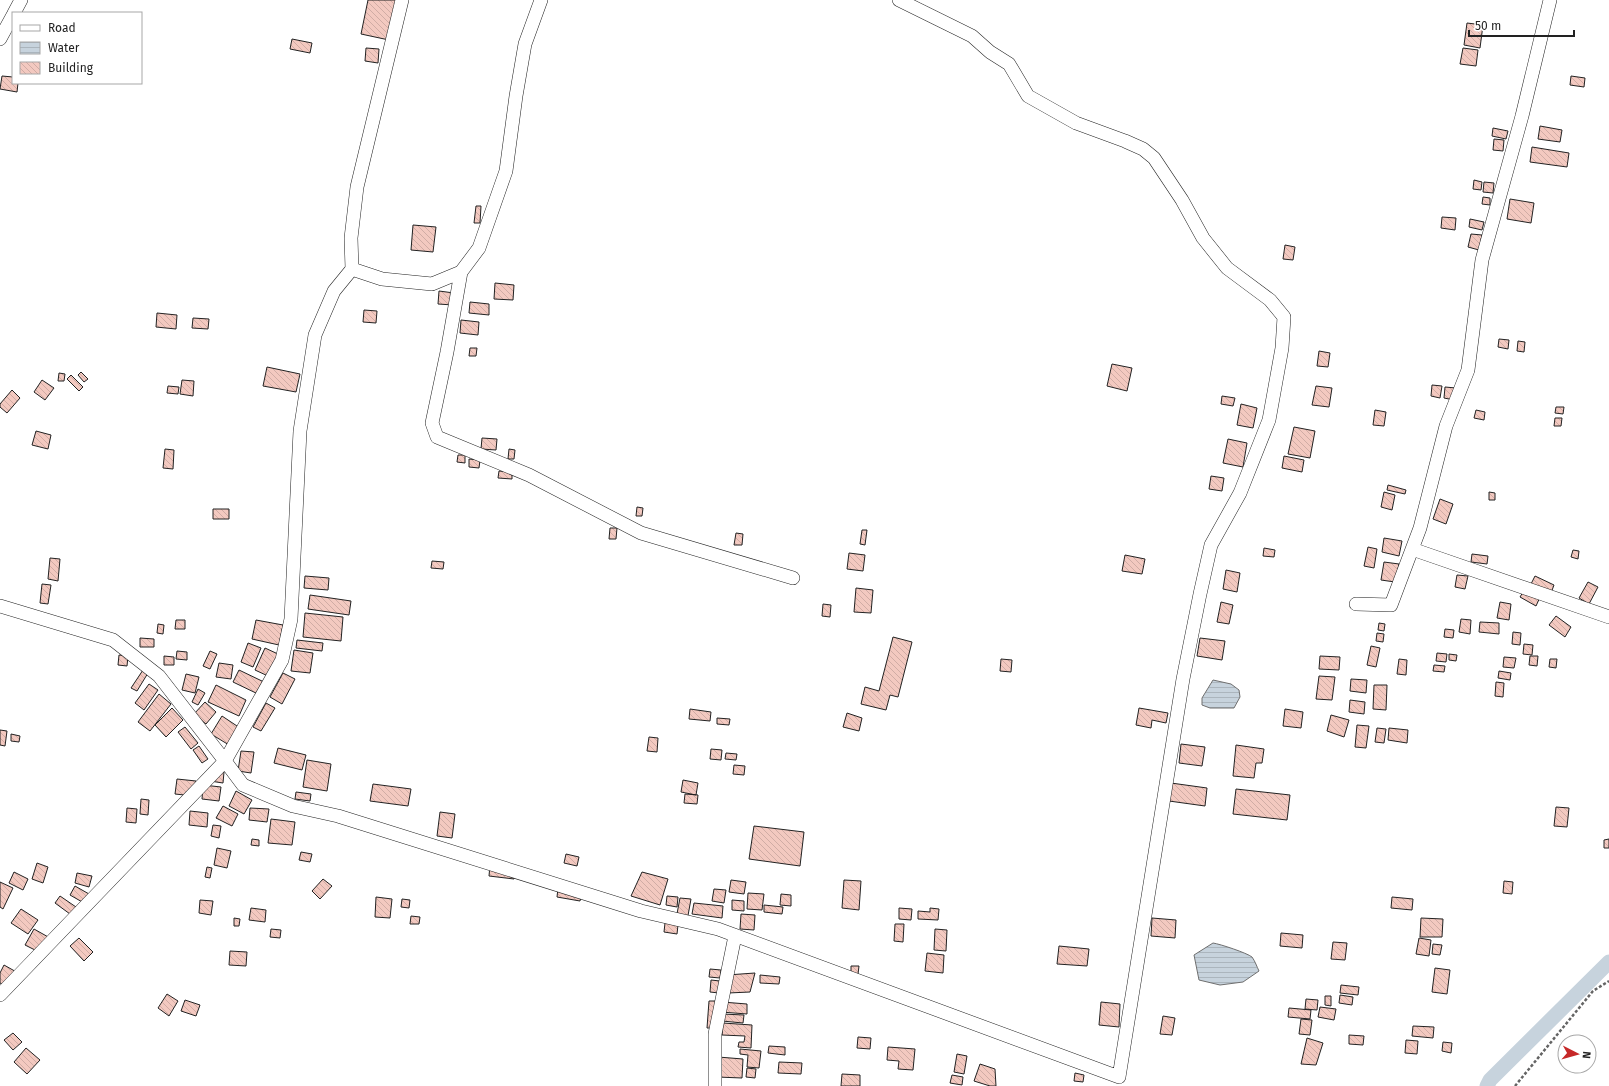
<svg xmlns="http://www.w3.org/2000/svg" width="1609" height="1086" font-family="'Fira Sans',sans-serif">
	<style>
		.water { fill: url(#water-rules); stroke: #6f6f6f }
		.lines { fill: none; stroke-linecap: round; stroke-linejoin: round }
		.canal { stroke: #c7d3dd; stroke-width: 15 }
		.building { fill: url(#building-back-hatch); stroke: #222 }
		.minor-casing { stroke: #222; stroke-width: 14 }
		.path { stroke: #646464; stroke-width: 2.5; stroke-dasharray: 3 2; stroke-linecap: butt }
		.minor { stroke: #fff; stroke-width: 13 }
	</style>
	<defs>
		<pattern id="water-rules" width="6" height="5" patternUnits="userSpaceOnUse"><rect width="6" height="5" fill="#c7d3dd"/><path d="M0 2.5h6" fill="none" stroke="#abb5bd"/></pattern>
		<pattern id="building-back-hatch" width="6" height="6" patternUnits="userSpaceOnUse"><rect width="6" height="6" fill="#f3c9c0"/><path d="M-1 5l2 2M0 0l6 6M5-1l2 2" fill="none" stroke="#d0aca5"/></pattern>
	</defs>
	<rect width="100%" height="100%" fill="#fff"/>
	<path class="water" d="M1213,680l18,4 8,6 1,7 -6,11h-24l-8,-3v-7z
		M1213,943c7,1 34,10 39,14 3,4 5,10 7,14l-16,11 -23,3 -21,-5 -5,-25z"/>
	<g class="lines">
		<path class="canal" d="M1487,1086l3,-6 119,-118"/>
	</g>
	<path class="building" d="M368,0h29l-8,40 -28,-6z
		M1467,23l16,2 -3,23 -16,-3z
		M292,39l20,4 -2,10 -20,-4z
		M366,48l13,1 -1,14 -13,-2z
		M1463,48l15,2 -2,16 -16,-2z
		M2,76l11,1v6h5l-1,9 -17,-3z
		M1571,76l14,2 -1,9 -14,-2z
		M1540,126l22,4 -2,12 -22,-3z
		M1493,128l15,3 -2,8 -14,-3z
		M1494,139l10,1 -1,11 -10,-1z
		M1532,147l37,6 -2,14 -37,-5z
		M1474,180l8,2 -1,8 -8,-1z
		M1484,182l10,1 -1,10 -10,-1z
		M1483,197l7,1v7l-8,-1z
		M1510,199l24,4 -3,20 -24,-4z
		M476,206h5l-1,17h-6z
		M1442,217l14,1 -1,12 -14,-2z
		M1470,219l14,3 -2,8 -13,-3z
		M413,225l23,2 -3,25 -22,-2z
		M1471,234l11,1 -3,15 -11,-3z
		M1285,245l10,2 -2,13 -10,-1z
		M495,283l19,2 -1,15 -19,-1z
		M439,291l15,2 -1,12 -15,-1z
		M470,302l19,2v11l-20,-2z
		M364,310l13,1 -1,12 -13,-1z
		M157,313l20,2 -1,14 -20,-2z
		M193,318l16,1 -1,10 -16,-1z
		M461,320l18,2 -1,13 -18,-2z
		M1499,339l10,1 -1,9 -10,-2z
		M1518,341l7,1 -1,10 -7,-1z
		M470,348h7l-1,8h-7z
		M1319,351l11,2 -2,14 -11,-1z
		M1112,364l20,4 -5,23 -20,-5z
		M267,367l33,7 -4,18 -33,-6z
		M81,372l7,7 -4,3 -6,-7z
		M59,373l6,1 -1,7h-6z
		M71,375l12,12 -4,4 -12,-12z
		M42,380l12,8 -9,12 -11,-8z
		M182,380l12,1 -1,15 -13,-2z
		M1432,385l10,1 -2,12 -9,-2z
		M168,386l11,1 -1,7 -11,-1z
		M1316,386l16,2 -3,19 -17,-2z
		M1445,387l11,1 -2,12 -10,-2z
		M12,390l8,8 -13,15 -7,-6v-3z
		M1222,396l13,2 -2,8 -12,-2z
		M1241,404l16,4 -4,20 -16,-3z
		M1556,407h8l-1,7 -8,-1z
		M1375,410l11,2 -2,14 -11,-1z
		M1476,410l9,2 -1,8 -10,-2z
		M1555,418h7l-1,8h-7z
		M1294,427l21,4 -5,27 -22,-4z
		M36,431l15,4 -3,14 -16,-4z
		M482,438l15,1 -1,11 -15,-1z
		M1228,439l19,4 -4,24 -20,-4z
		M165,449l9,1 -1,19 -10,-1z
		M509,449l6,1 -1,9h-6z
		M458,455h7v8l-8,-1z
		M1284,456l20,4 -2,12 -20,-4z
		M469,459l11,1 -1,8 -10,-1z
		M499,471l13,1v7l-14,-1z
		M1211,476l13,2 -2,13 -13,-2z
		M1388,485l18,5 -1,4 -18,-4z
		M1384,492l11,3 -3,15 -11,-3z
		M1489,492l6,1v7h-6z
		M1440,499l13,5 -7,20 -13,-5z
		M637,507l6,1 -1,8h-6z
		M213,509h16v10h-16z
		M610,528h7l-1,11h-7z
		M862,530h5l-2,15 -5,-1z
		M736,533l7,1 -1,11h-8z
		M1384,538l18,3 -3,15 -17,-4z
		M1368,547l9,2 -3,19 -10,-2z
		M1264,548l11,2 -1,7 -11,-1z
		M1573,550l6,1 -1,8 -7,-2z
		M849,553l16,2 -2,16 -16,-2z
		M1472,554l16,2 -1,8 -16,-2z
		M1125,555l20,4 -3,15 -20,-3z
		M50,558l10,1 -2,22 -10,-2z
		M432,561l12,1 -1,7 -12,-1z
		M1384,562l15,2 -4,18 -14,-2z
		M1226,570l14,3 -3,19 -14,-3z
		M1457,575l11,1 -3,13 -10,-2z
		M305,576l24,2 -1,12 -24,-2z
		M1535,576l19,9 -3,8 -20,-9z
		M1588,582l10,5 -9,17 -10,-6z
		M42,584l9,1 -3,19 -8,-1z
		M1526,587l15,8 -5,11 -16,-9z
		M856,588l17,2 -2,23 -17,-1z
		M310,595l41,6 -2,14 -41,-6z
		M1221,602l12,3 -4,19 -12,-2z
		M1500,602l11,2 -2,16 -12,-2z
		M823,604l8,1 -1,12 -8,-1z
		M305,613l38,4 -2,24 -38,-4z
		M1556,616l15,11 -6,10 -16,-12z
		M1461,619l10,1 -1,14 -11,-2z
		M176,620h9v9h-10z
		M256,620l27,5 -4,20 -27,-6z
		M1480,622l19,1v11l-20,-2z
		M1379,623l6,1 -1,7 -6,-1z
		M158,624l6,1 -1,9 -6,-1z
		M1445,629l9,1 -1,8 -9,-1z
		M1513,632l8,1 -1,12 -8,-1z
		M1377,633l7,1 -1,8 -7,-1z
		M893,637l19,5 -14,55 -8,-2 -4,15 -25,-6 4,-17 14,4z
		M140,638l14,1v8h-14z
		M1200,638l25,3 -3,19 -25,-4z
		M297,640l26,3 -1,8 -26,-3z
		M248,643l13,5 -8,19 -12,-5z
		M1524,644l9,1 -1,10 -9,-1z
		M1371,646l9,2 -4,19 -9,-2z
		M265,648l13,6 -10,22 -13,-6z
		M294,650l19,3 -3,20 -19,-2z
		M177,651l10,1v8l-11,-1z
		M210,651l7,3 -7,15 -7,-3z
		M1437,653l10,1 -1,8 -10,-1z
		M1449,654l8,1 -1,6 -7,-1z
		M119,655l9,1 -1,10 -9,-1z
		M164,656l10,1v8h-10z
		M1320,656l20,1 -1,13 -20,-1z
		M1530,656h8l-1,10 -8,-1z
		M1504,657l12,1 -2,10 -11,-1z
		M1001,659l11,1 -1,12 -11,-1z
		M1399,659l8,1 -1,15 -9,-1z
		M1550,659h7l-1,9 -7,-1z
		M219,663l14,2 -2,14 -15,-2z
		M1434,665l11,1 -1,6 -11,-1z
		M143,670l5,3 -11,18 -6,-3z
		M239,670l25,12 -6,12 -25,-12z
		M1499,671l12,2 -1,7 -12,-2z
		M283,673l12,6 -13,25 -12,-7z
		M186,674l13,3 -4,16 -13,-3z
		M1319,676l16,1 -3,23 -16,-1z
		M1351,679l16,1 -1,13 -16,-2z
		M1496,682l8,1 -1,14 -8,-1z
		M149,684l9,6 -14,20 -9,-7z
		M216,685l30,15 -7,16 -31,-14z
		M1374,685h13l-1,25 -13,-1z
		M198,689l7,4 -7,12 -6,-3z
		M159,694l12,10 -21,27 -12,-9z
		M1350,700l15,2 -1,12 -15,-2z
		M205,702l11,10 -10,12 -12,-10z
		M266,703l9,5 -14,23 -8,-4z
		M172,708l11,12 -17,17 -11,-12z
		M1139,708l29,5 -2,10 -14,-3 -1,8 -15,-3z
		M690,709l21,3 -1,9 -21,-2z
		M1285,709l18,3 -2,16 -18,-2z
		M847,713l15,5 -3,13 -16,-4z
		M1331,715l18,5 -5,17 -17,-6z
		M222,716l18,12 -11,17 -18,-11z
		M717,718l13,1 -1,6 -12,-1z
		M1357,725l12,1 -3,22 -11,-1z
		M185,727l13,16 -7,6 -13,-17z
		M1377,728l9,1 -2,14 -9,-1z
		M1389,728l19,2 -1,13 -19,-3z
		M0,730l7,1 -2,15 -5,-1z
		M11,734l9,2 -1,6 -8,-1z
		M649,737l9,1 -1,14 -10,-1z
		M1181,744l24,3 -3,19 -23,-3z
		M1236,745l28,4 -2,14h-6l-2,15 -21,-2z
		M199,746l9,13 -6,4 -9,-13z
		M278,748l28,7 -4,15 -28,-7z
		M711,749l11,1 -1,10 -11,-1z
		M241,751l13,1 -3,21 -13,-2z
		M726,753l11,1 -1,6 -11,-1z
		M307,760l24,4 -4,27 -24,-4z
		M734,765l11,1 -1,9 -11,-1z
		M211,770l13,2 -1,11 -13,-2z
		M177,779l19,2 -2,15 -19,-2z
		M683,780l15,3 -2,12 -15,-3z
		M1171,783l36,5 -2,18 -36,-5z
		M373,784l38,5 -3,17 -38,-5z
		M203,785l18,2 -2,14 -17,-2z
		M1236,789l54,6 -3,25 -54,-6z
		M236,791l16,9 -8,14 -15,-8z
		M296,792l15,2 -1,7 -15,-2z
		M685,794l13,1 -1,9 -13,-1z
		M141,799l8,1 -1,15 -8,-1z
		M223,806l15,8 -6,12 -16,-8z
		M1556,807l13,1 -2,19 -13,-1z
		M127,808l10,1 -1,14 -10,-1z
		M250,808l19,1 -2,13 -18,-2z
		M190,811l18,2 -1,14 -18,-2z
		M440,812l15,2 -3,24 -15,-2z
		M271,819l24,3 -3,23 -24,-2z
		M213,825l8,1 -2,12 -8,-2z
		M754,826l50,6 -4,34 -51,-7z
		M252,839l7,1v6l-8,-1z
		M1609,839v9h-5v-8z
		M217,848l14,3 -4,17 -13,-3z
		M301,852l11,2 -2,8 -11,-2z
		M566,854l13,3 -2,9 -13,-3z
		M37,863l11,4 -5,16 -11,-4z
		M490,865l25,3 -1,11 -25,-3z
		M207,867l5,1 -2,10 -5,-1z
		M14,872l14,7 -5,11 -14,-7z
		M642,872l26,7 -8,26 -29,-9z
		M77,873l15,3 -3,11 -14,-4z
		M323,879l9,7 -12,13 -8,-8z
		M731,880l15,2 -2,12 -15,-2z
		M844,880l17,1 -2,29 -17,-2z
		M1504,881l9,1 -1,12 -9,-1z
		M0,882l13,6 -10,21 -3,-2z
		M75,886l14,8 -5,9 -14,-8z
		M558,888l24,4 -2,9 -23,-4z
		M714,889l12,1 -2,13 -12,-2z
		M748,893l16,1 -2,16 -15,-1z
		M781,894l10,1v11l-11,-1z
		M60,896l16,11 -6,7 -15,-11z
		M667,896l11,1 -1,10 -11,-2z
		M376,897l16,2 -2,19 -15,-1z
		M1392,897l21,2 -1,11 -21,-2z
		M680,898l11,1 -4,22 -11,-2z
		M402,899l8,1 -1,8 -8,-1z
		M200,900l13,1 -2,14 -12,-2z
		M732,900l12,1v10l-12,-1z
		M694,903l29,3 -1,12 -30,-4z
		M764,905l19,2 -1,7 -18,-2z
		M251,908l15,2 -1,12 -16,-2z
		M899,908l13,1 -1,11 -12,-1z
		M930,908l9,1 -1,11 -20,-1v-8l12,1z
		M21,909l17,11 -10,14 -17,-11z
		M741,914l14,1 -1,15 -14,-1z
		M411,916l9,1 -1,7h-9z
		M234,918l6,1 -1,7h-5z
		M1152,918l24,2 -1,18 -24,-2z
		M1421,918l22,1 -1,18h-22z
		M665,923l13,2 -1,9 -13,-2z
		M895,924h9l-1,18 -9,-1z
		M34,929l16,9 -9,15 -16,-8z
		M271,929l10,1 -1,8 -10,-1z
		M935,929l12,1 -1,21 -12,-1z
		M1281,933l22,2 -1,13 -22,-2z
		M79,938l14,14 -9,9 -14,-15z
		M1419,938l12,2 -2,16 -13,-2z
		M1333,942l14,1 -2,17 -14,-1z
		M1433,944l9,1 -2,10 -8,-1z
		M1059,946l30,3 -2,17 -30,-2z
		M230,951l17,1 -1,14 -17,-1z
		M927,953l17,2 -1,18 -18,-2z
		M4,965l16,9 -9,15 -11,-6v-10z
		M851,966h8l-1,8 -7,-1z
		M1435,968l15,2 -3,24 -15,-2z
		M710,969l11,1 -1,8 -11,-1z
		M755,973l-5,19 -22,1 -1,-18z
		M760,975l20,2 -1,7 -19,-1z
		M711,980l9,1 -1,12 -9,-1z
		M1341,985l18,2 -1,8 -18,-2z
		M167,994l11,7 -9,15 -11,-8z
		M1340,995l13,2 -1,8 -13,-2z
		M1325,996h6v10l-6,-1z
		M1306,999l12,1 -1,10 -12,-1z
		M185,1000l15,5 -4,11 -15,-5z
		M709,1001h11l-2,27h-11z
		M722,1002l25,2v10l-26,-2z
		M1101,1002l19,2 -1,23 -20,-2z
		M1320,1007l16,2 -2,11 -16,-3z
		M1289,1008l22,2 -1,9 -22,-2z
		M722,1014l22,1 -1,8 -21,-2z
		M1163,1016l12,2 -3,17 -12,-1z
		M1301,1019l11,1 -2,15 -11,-1z
		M723,1023l29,2 -1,23 -13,-1 1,-5h5l1,-6 -23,-1z
		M1413,1026l21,1 -1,11 -21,-2z
		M13,1033l9,9 -9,8 -9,-10z
		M1349,1035l15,1 -1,9 -14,-1z
		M858,1037l13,1 -1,11 -13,-1z
		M1307,1038l16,5 -7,22 -15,-1z
		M1406,1040l12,1 -1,13 -12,-1z
		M1443,1042l9,1 -1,10 -9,-2z
		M769,1046l16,1v8l-17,-2z
		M888,1047l27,2 -2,21 -15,-1 1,-8 -12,-1z
		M26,1048l14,12 -13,14 -13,-12z
		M740,1049l21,2 -2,17 -12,-1 1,-12 -8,-1z
		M957,1054l10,2 -3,18 -10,-2z
		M718,1057l25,2 -1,19 -25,-1z
		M779,1062l23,1 -1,11 -23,-1z
		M980,1064l15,5 1,17h-6l-16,-5z
		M747,1068l9,1 -1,9 -9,-1z
		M1075,1073l9,2 -1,7 -9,-1z
		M842,1074l18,1v11h-19z
		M952,1075l11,2 -1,8 -12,-2z"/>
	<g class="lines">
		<defs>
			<path id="minor" d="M402,0l-45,187 -6,51 1,31 30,10 50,5 29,-12 18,-24 27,-77 10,-75 9,-52 16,-44
				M14,13l7,-13
				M0,39l13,-24
				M352,269l-18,22 -19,44 -15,96 -9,188 -9,41 -57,101 18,24 50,21 45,10 303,95 77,18 401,148 64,-398 17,-85 11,-49 29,-52 29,-73 13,-72 2,-31 -14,-17 -43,-32 -24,-30 -21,-38 -28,-42 -11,-9 -18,-8 -49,-18 -48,-27 -19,-32 -19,-12 -18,-16 -73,-36
				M461,272l-14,80 -15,71 5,14 92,38 112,58 152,45
				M1412,549l197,68
				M1356,604l35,1 29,-77 26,-102 22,-56 14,-110 40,-144 28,-116
				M0,606l113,34 46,36 66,85 -225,234
				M715,1086v-52l20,-98"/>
		</defs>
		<use href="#minor" class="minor-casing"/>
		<path class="path" d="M1515,1086l78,-95 16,-10"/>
		<use href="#minor" class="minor"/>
	</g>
	<rect x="12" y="12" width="130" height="72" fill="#ffffff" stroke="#a7a7a7"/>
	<rect x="20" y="25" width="20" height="6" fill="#ffffff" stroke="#a7a7a7"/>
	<text x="48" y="32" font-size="12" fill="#222222">Road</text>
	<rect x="20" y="42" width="20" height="12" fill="url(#water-rules)" stroke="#a7a7a7"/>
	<text x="48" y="52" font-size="12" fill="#222222">Water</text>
	<rect x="20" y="62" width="20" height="12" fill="url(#building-back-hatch)" stroke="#a7a7a7"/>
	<text x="48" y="72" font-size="12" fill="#222222">Building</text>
	<g transform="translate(1577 1054) rotate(96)"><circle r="19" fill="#ffffff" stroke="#a7a7a7"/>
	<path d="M0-3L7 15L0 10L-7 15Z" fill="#c62828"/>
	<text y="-6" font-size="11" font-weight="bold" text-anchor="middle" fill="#222222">N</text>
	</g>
	<path d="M1469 30v6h105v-6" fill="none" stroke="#222222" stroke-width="2"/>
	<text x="1475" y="30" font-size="12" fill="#222222" stroke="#ffffff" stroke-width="3" paint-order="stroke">50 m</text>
</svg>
